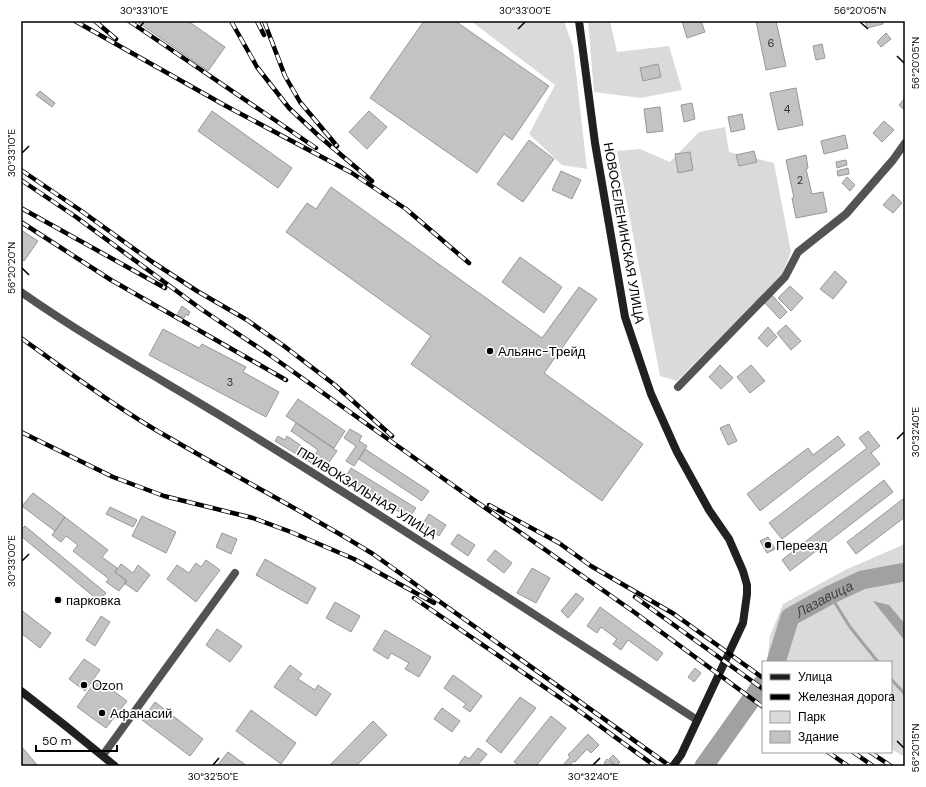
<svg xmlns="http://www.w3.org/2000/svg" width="926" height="787" font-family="'DM Sans',sans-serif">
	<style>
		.green { fill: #dadada }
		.water { fill: #a1a1a1 }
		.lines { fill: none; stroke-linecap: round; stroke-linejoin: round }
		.stream { stroke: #a1a1a1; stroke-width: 3 }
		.river { stroke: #a1a1a1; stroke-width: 19 }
		.building { fill: #c3c3c3; stroke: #979797 }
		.minor { stroke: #535353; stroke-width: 8 }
		.secondary { stroke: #202020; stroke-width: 8 }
		.rail-casing { stroke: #000; stroke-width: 4.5 }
		.rail { stroke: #fff; stroke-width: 3; stroke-dasharray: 9; stroke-linecap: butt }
		.ticks { fill: none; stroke: #000; stroke-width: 1.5 }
		.poi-dot { fill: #000; stroke: #fff; stroke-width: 1.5 }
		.labels { text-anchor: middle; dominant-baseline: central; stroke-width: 3.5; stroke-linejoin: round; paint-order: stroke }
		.number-label { font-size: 11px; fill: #313131 }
		.street-label { font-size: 13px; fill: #000; stroke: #fff }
		.poi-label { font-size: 13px; fill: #000; stroke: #fff; text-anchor: start }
		.water-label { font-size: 14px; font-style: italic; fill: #424242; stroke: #fff }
		.neatline { fill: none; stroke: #000; stroke-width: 1.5 }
		.ticks-label { font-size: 10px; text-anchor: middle; fill: #000 }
	</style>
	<rect width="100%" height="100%" fill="#fff"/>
	<path class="green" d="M471,21h93l9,26 14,122 -25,-4 -33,-31 26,-49z
		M588,21h22l7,31 52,-6 13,44 -41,8 -47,-6z
		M725,127l4,25 45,11 17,89 -9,23 -105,106 -17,-5 -43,-225 23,-2 30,13 29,-30z
		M905,544v213l-14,-8v-87h-124l3,-26 13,-32 62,-34z"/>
	<path class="water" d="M873,601l16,4 16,19v17z"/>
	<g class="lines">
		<path class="stream" d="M830,595l20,32 28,35
			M891,679l14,15"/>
		<g class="river">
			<path id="s1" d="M776,662l14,-45 40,-22 32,-15 43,-8"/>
			<path d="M704,766l59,-83"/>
		</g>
	</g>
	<path class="building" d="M136,21h52l37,26 -17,24z
		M424,21h31l94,65 -37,54 -8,-6 -27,39 -107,-75z
		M682,21h19l4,11 -18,6z
		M756,21h20l10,45 -20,4z
		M865,21h17l1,3 -16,4z
		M886,33l5,6 -10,8 -4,-5z
		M822,44l3,14 -9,2 -3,-14z
		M658,64l3,13 -18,4 -3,-13z
		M796,88l7,37 -25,5 -8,-37z
		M40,91l15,12 -3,4 -16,-12z
		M905,98v13l-6,-6z
		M692,103l3,16 -11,3 -3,-17z
		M660,107l3,24 -16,2 -3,-24z
		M212,111l80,57 -14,20 -80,-57z
		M369,111l18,16 -20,22 -18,-17z
		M742,114l3,15 -14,3 -3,-15z
		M884,121l10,9 -12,12 -9,-9z
		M845,135l3,13 -24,6 -3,-13z
		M529,140l25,19 -31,43 -26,-18z
		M754,151l3,11 -18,4 -3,-11z
		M690,152l3,18 -15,3 -3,-19z
		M806,155l2,13 -2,1 6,25 11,-2 4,20 -31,6 -4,-20h2l-8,-38z
		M846,160l1,5 -10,3 -1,-6z
		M848,168l1,6 -11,2 -1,-5z
		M561,171l20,9 -9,19 -20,-9z
		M847,177l8,8 -5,6 -8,-8z
		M331,187l211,151 37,-51 18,12 -53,74 99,71 -41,57 -191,-137 20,-28 -145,-104 21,-29 9,6z
		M893,194l9,9 -9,10 -10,-8z
		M21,230l17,11 -14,20 -3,-2z
		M520,257l42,30 -18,26 -42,-31z
		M835,271l12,11 -14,17 -13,-10z
		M790,286l13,12 -12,13 -13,-13z
		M771,294l16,18 -7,7 -17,-18z
		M182,306l8,6 -2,4 -2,-2 -2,4 -7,-3z
		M786,325l15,16 -10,9 -14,-17z
		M768,327l9,10 -10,10 -9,-9z
		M163,329l36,19 3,-4 44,23 -3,5 36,20 -13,25 -117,-62z
		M720,365l13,13 -12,11 -12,-12z
		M751,365l14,16 -15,12 -13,-16z
		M298,399l47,32 -11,17 -48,-32z
		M296,423l41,28 -12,17 -10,-7 -2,3 -38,-23 3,-5 7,4 2,-4 28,19 3,-5 -27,-19z
		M729,424l8,17 -9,4 -8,-17z
		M350,429l12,7 -3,5 8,5 -13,20 -8,-5 10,-15 -12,-8z
		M868,431l12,15 -9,7 9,11 -98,75 -13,-16 98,-75 -8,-10z
		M838,436l7,9 -85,66 -13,-17 61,-46 5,7z
		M365,449l64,42 -7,10 -63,-42z
		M351,468l65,40 -7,10 -64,-40z
		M884,480l9,12 -103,79 -8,-11z
		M33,493l32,24 -10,14 -33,-25z
		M903,499l2,3v15l-49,37 -9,-12z
		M110,507l27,13 -4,7 -27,-13z
		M429,514l17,11 -7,11 -17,-11z
		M142,516l34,16 -10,21 -34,-17z
		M65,517l43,33 -6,7 15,11 -2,4 12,9 -8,10 -13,-9 3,-3 -36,-28 5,-6 -12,-9 -5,6 -9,-7z
		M25,526l81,67 -7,8 -78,-65v-6z
		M222,533l15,6 -6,15 -15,-7z
		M458,534l17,11 -7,11 -17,-12z
		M768,537l7,12 -8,4 -7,-12z
		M495,550l17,13 -8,10 -17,-13z
		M265,559l51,29 -9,16 -51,-29z
		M206,560l14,10 -24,32 -29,-23 10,-14 12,8 7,-10 5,4z
		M121,564l12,9 5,-8 12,10 -13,17 -13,-9 3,-2 -12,-9z
		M532,568l18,10 -14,25 -19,-10z
		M576,593l8,6 -16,19 -7,-7z
		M335,602l25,14 -9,16 -25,-14z
		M600,607l63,46 -6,8 -29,-21 -7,10 -8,-6 4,-5 -16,-12 -4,6 -10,-7z
		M21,610l30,23 -11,15 -19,-15z
		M101,616l9,6 -15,24 -9,-6z
		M217,629l25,17 -12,16 -24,-17z
		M385,630l46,27 -12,20 -14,-8 4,-6 -18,-10 -3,6 -15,-9z
		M84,659l16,11 -15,21 -16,-12z
		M290,665l12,9 -4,5 17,11 3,-5 13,9 -15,22 -42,-29z
		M695,668l6,5 -7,9 -6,-5z
		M453,675l29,21 -12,16 -7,-5 3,-3 -22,-16z
		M97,679l30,22 -21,27 -29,-21z
		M520,697l16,11 -35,45 -15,-12z
		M155,702l48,37 -13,17 -48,-36z
		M442,708l18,13 -8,11 -18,-13z
		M251,710l45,33 -15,21 -45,-33z
		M551,716l15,12 -30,38h-16l-6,-4z
		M373,721l14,14 -31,31h-27z
		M588,734l11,11 -8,8 -4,-4 -12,13 -1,-1 -5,5h-5l-1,-1 7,-8 -2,-2z
		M21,746l17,20h-17z
		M478,748l9,6 -10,12h-16l-2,-2 6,-8 4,3z
		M228,752l19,14h-30z
		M613,755l7,7 -4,4 -7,-7z
		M607,759l8,7h-8l-3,-3z"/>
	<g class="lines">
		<path class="minor" d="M21,292c77,54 160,98 239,148 147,91 292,186 437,280
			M678,387l107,-110 13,-25 48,-38 47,-54 12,-17
			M103,755l132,-182"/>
		<path class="secondary" d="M579,21l16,122 30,174 26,77 26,58 32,58 20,29 14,32 4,14v9l-4,29 -62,132 -8,11
			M21,691l46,36 48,39"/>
		<defs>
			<path id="rail" d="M75,21l151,85 126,67 54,36 63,54
				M95,21l21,18
				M129,21l187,127
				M231,21l26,46 32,41 31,29 52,44
				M257,21l7,14
				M264,21l21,55 15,26 37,44
				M21,170l59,40 71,51 46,30 50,29 37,26 51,39 57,51
				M21,180l55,37 125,92 73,49 170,121 190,133 129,95
				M21,208l144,80
				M21,222l90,58 175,100
				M21,338c50,36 100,73 154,103 65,38 133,73 198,113l297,212
				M21,432l92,45 51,19 89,22 38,14 63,27 80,44
				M489,505l70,38 32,23 83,48 89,64
				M635,597l128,92
				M414,598l161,110 80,58
				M828,752l20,14
				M853,752l20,14
				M870,752l21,14"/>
		</defs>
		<use href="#rail" class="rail-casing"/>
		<use href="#rail" class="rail"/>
	</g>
	<path class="ticks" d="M860,22l8,7M138,29l6,-7M518,29l7,-7M897,56l7,7M22,153l7,-7M22,268l7,7M897,439l7,-7M22,561l7,-7M897,741l7,7M213,765l6,-7M593,765l7,-7"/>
	<g class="poi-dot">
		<circle cx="490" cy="351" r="4"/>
		<circle cx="768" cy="545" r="4"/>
		<circle cx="58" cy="600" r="4"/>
		<circle cx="84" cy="685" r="4"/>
		<circle cx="102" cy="713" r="4"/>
	</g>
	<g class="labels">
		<g class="number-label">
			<text x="771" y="43">6</text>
			<text x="787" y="109">4</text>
			<text x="800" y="180">2</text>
			<text x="230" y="382">3</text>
		</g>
		<g class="street-label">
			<text transform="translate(624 233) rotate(80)">НОВОСЕЛЕНИНСКАЯ УЛИЦА</text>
			<text transform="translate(367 493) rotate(32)">ПРИВОКЗАЛЬНАЯ УЛИЦА</text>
		</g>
		<g class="poi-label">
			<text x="498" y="351">Альянс-Трейд</text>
			<text x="776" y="545">Переезд</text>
			<text x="66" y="600">парковка</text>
			<text x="92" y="685">Ozon</text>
			<text x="110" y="713">Афанасий</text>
		</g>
		<g class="water-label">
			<text stroke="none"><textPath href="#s1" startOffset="86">Лазавица</textPath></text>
		</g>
	</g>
	<rect width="926" height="787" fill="none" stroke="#ffffff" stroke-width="44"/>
	<rect x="762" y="661" width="130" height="92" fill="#ffffff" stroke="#999999"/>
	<rect x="770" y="674" width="20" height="6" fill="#202020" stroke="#999999"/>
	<text x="798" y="681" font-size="12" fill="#000000">Улица</text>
	<rect x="770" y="694" width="20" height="6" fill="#000000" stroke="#999999"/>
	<text x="798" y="701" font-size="12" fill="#000000">Железная дорога</text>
	<rect x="770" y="711" width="20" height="12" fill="#dadada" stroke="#999999"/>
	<text x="798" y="721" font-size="12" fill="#000000">Парк</text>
	<rect x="770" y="731" width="20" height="12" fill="#c3c3c3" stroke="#999999"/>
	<text x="798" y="741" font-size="12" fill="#000000">Здание</text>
	<path d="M36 745v6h81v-6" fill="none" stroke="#000000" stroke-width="2"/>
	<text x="42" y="745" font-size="12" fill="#000000" stroke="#ffffff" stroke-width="3" paint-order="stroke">50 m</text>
	<rect x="22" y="22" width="882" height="743" class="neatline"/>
	<g class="ticks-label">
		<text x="144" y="14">30°33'10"E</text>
		<text x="525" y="14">30°33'00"E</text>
		<text x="860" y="14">56°20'05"N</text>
		<text transform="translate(915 63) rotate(-90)" y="4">56°20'05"N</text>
		<text transform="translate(11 153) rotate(-90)" y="4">30°33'10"E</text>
		<text transform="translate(11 268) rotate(-90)" y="4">56°20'20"N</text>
		<text transform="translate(915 432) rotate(-90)" y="4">30°32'40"E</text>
		<text transform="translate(11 561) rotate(-90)" y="4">30°33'00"E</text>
		<text transform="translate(915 748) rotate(-90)" y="4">56°20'15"N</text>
		<text x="213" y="780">30°32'50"E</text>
		<text x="593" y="780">30°32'40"E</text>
	</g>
</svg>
